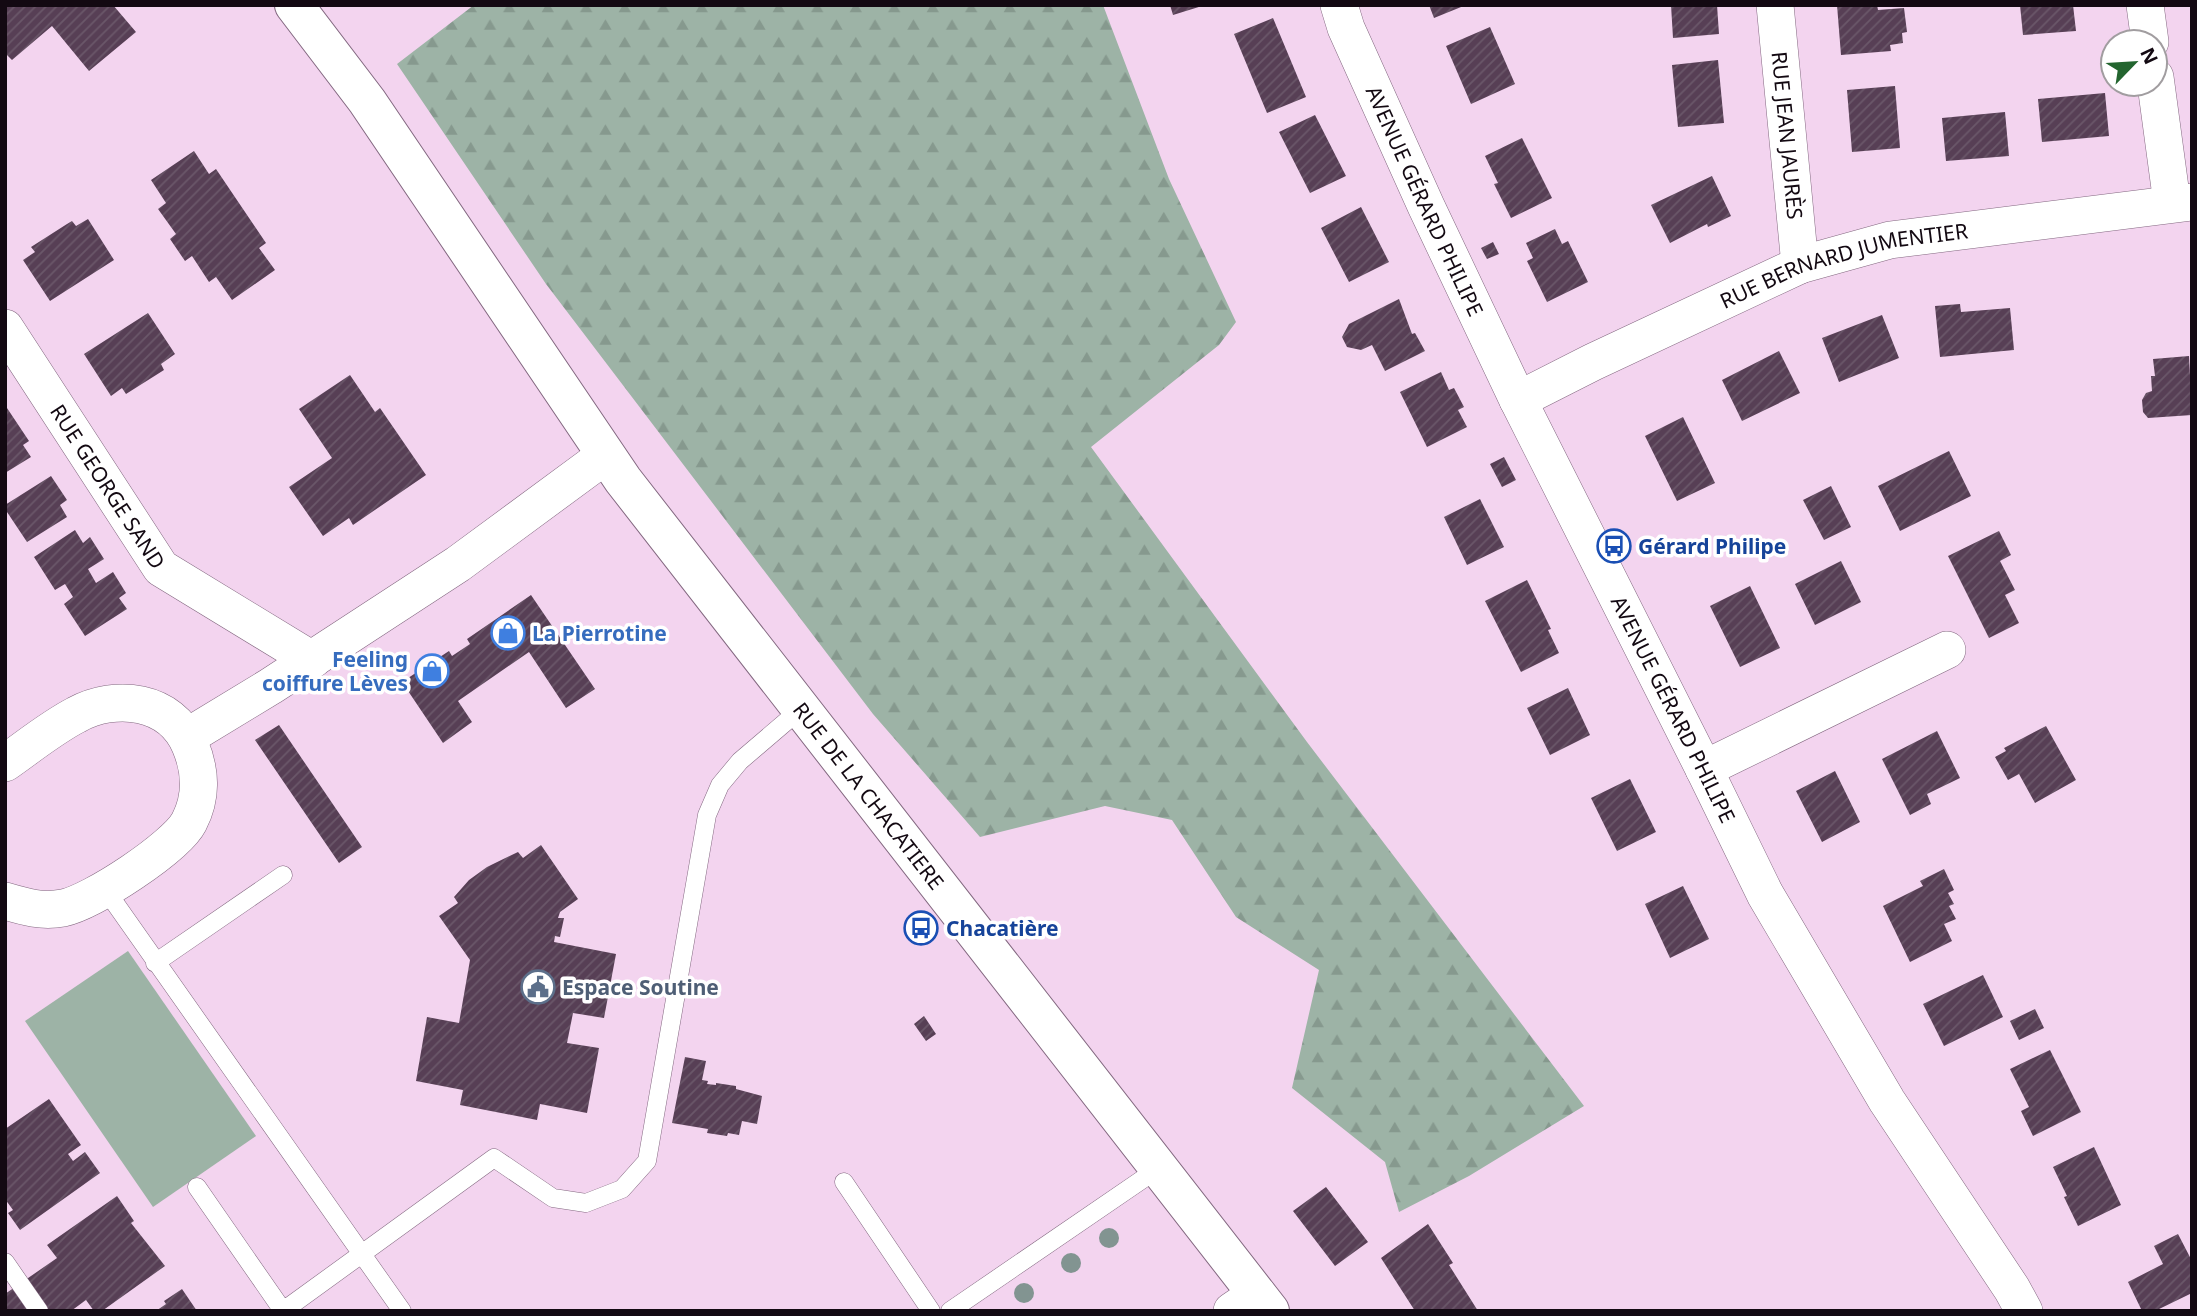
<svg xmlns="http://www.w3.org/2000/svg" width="2197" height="1316" font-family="'Noto Sans',sans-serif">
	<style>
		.forest { fill: url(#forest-firs) }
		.pitch { fill: #9db3a6 }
		.building { fill: url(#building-hatch) }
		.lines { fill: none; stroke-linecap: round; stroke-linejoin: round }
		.lane-casing { stroke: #836880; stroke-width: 19 }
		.street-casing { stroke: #836880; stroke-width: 38 }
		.secondary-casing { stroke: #836880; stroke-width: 40 }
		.lane { stroke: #fff; stroke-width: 18 }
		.street { stroke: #fff; stroke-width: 37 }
		.secondary { stroke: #fff; stroke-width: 38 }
		.tree { fill: #829491 }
		.labels { text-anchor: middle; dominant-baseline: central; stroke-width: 7; stroke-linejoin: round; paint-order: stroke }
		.street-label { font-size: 21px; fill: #130912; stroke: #fff }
		.transit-label { font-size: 21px; font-weight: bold; fill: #164399; stroke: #fff; text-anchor: start }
		.shop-label { font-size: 21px; font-weight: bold; fill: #366cbe; stroke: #fff; text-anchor: start }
		.service-label { font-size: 21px; font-weight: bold; fill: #4e5e75; stroke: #fff; text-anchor: start }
	</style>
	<defs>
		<pattern id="forest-firs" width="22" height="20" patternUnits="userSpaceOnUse" patternTransform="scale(1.75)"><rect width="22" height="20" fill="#9db3a6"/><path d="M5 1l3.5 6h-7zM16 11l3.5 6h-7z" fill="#86998e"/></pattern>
		<pattern id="building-hatch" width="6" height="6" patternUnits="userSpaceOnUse" patternTransform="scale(1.75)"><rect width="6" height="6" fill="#573f55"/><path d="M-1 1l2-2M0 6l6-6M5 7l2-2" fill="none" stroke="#6a5769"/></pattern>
	</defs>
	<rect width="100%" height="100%" fill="#f3d4ef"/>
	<path class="forest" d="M474,5h629l66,174 67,143 -17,23 -128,102 216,295 277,364 -115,70 -70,36 -14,-50 -93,-74 27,-118 -83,-53 -64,-97 -67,-14 -125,31 -107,-123 -327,-430 -149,-220z"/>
	<path class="pitch" d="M128,951l128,185 -103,71 -128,-186z"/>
	<path class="building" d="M5,5h108l23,27 -47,39 -37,-45 -40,34 -7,-7z
		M1170,5h32v1l-29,9z
		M1429,5h37l-32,13z
		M1671,5h46l2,29 -46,4z
		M1837,5h40l1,5 26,-2 3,24 -5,1 1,10 -13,2 1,6 -50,4z
		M2020,5h53l3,26 -53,4z
		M1273,18l33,79 -39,16 -33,-79z
		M1490,27l25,57 -44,20 -25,-58z
		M1718,60l6,63 -46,4 -6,-62z
		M1895,86l5,62 -48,4 -5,-62z
		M2105,93l4,43 -67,6 -4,-43z
		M2005,112l4,44 -63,5 -4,-43z
		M1315,115l31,61 -36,17 -31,-61z
		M1522,138l30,60 -41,20 -17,-34 4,-1 -13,-27z
		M194,151l15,23 7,-5 50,74 -7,5 16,22 -43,30 -16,-23 -7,5 -17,-26 -7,5 -15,-22 6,-5 -18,-25 8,-6 -15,-23z
		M1712,176l19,40 -23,11 -1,-3 -37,19 -19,-38z
		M1361,207l28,55 -40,20 -28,-54z
		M88,219l26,41 -64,41 -27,-41 12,-8 -4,-5 36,-23 5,-3 4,5z
		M1555,229l7,15 6,-3 20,41 -41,20 -20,-41 6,-3 -7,-15z
		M1493,242l6,12 -12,5 -6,-11z
		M1399,299l13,35 3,-1 10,18 -40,20 -13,-26 -11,5 -14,-3 -5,-10 7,-13z
		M1960,304l1,8 49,-4 4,42 -74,7 -5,-51z
		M148,313l27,41 -14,10 3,6 -38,24 -4,-6 -11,8 -27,-42z
		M1882,315l17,43 -60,24 -17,-44z
		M1779,351l21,42 -58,28 -20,-41z
		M2189,356l3,59 -44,3 -5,-6 -1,-12 4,-7 6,-2 -1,-15h4l-2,-17z
		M1441,372l8,18 5,-2 10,19 -6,3 9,17 -40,20 -27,-55z
		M350,375l25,37 5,-4 46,67 -73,50 -4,-7 -26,18 -34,-49 43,-29 -33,-49z
		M5,405l24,36 -6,4 8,12 -26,16z
		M1683,417l32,66 -38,18 -32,-65z
		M1949,451l22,45 -71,35 -22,-45z
		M1504,457l12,23 -14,7 -12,-23z
		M51,476l16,24 -7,5 7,12 -40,25 -22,-33v-4z
		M1831,486l20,41 -27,13 -21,-40z
		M1480,499l24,48 -37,18 -23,-48z
		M75,530l8,13 7,-6 14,22 -16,10 8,14 17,-11 13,21 -7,5 8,11 -42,27 -21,-32 9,-7 -8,-13 -10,6 -21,-33z
		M1999,531l12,24 -11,6 15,29 -10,5 14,28 -30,15 -41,-82z
		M1841,561l20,41 -46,23 -20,-41z
		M1527,580l24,49 -3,1 11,23 -38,19 -36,-71z
		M1750,586l30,62 -40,19 -30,-61z
		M531,595l64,94 -29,19 -37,-56 -71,49 14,21 -29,21 -41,-61 47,-31 3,5 18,-12 -3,-5z
		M1568,688l22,47 -40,20 -23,-47z
		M279,725l83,122 -23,16 -84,-123z
		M2046,726l30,54 -41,23 -16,-29 -11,6 -13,-23 11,-6 -2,-3z
		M1937,731l23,47 -33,16 4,10 -21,11 -28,-56z
		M1835,771l25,51 -38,20 -26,-51z
		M1630,779l26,53 -39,19 -26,-53z
		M541,845l37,54 -18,13 -2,6h6l-4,19 -5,-1 -1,6 62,12 -12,64 -31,-5 -6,30 32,5 -12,65 -47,-9 -3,16 -77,-15 3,-15 -47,-9 11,-64 32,6 11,-63 -31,-44 19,-13 -4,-6 15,-17 18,-13 31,-15 5,6z
		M1944,869l10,21 -6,3 6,11 -5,2 7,13 -12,5 8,17 -42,21 -27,-56 40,-20 -3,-5z
		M1683,886l26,53 -39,19 -25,-54z
		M1983,975l20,42 -59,29 -21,-42z
		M2035,1009l9,19 -25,12 -9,-19z
		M924,1016l12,18 -10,7 -12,-17z
		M2050,1050l31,62 -48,24 -12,-25 8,-4 -19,-38z
		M685,1057l21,4 -4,19 6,1 -1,3 9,1v-2l20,3v3l26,7 -5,28 -15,-3 -3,14 -11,-2 -1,3 -20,-3 1,-4 -36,-6z
		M49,1099l32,46 -13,9 5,7 12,-9 15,21 -80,57 -12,-17 5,-3 -8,-11v-70z
		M2094,1147l27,58 -43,21 -14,-29 3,-1 -14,-29z
		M1326,1187l42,55 -33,24 -42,-55z
		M117,1196l17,25 -3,2 34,43 -63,45h-8l-8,-11 -15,11h-66v-17l52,-36 -10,-13z
		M1428,1224l25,39 -4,2 29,46h-63l-34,-53z
		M2178,1234l14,27v32l-37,18h-13l-14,-29 35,-18 -9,-18z
		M182,1289l15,22h-41l10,-7 -2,-3z"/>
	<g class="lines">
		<defs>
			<path id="lane" d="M105,889l297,422
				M155,963l128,-88
				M844,1182l87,129
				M197,1187l86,124 211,-153 59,40 33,5 36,-14 25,-28 60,-346 13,-30 20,-24 62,-53
				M5,1262l34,49
				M950,1311l209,-143"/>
			<g id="street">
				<path id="s1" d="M1339,5l7,23 80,178 92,194 186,369 61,125 122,207 125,188 12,22"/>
				<path id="s2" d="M1775,5l25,260"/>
				<path d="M2145,5l5,37"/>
				<path d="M2155,77l17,126"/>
				<path id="s3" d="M5,328l156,240 151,92"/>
				<path id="s4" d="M1518,400l75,-38 207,-97 90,-25 302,-38"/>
				<path d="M187,737l84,-51 187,-122 148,-109"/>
				<path d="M5,763c23,-16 46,-35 71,-48 40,-22 95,-15 114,30 11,26 12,52 -1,77 -13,25 -98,81 -126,86 -21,4 -38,-1 -58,-7"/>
				<path d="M1704,769l243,-119"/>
				<path d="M1232,1311l25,-17"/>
			</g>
			<g id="secondary">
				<path id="s5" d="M294,5l73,96 256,379 647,831"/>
			</g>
		</defs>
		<use href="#lane" class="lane-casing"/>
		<use href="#street" class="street-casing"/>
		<use href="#secondary" class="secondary-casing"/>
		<use href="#lane" class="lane"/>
		<use href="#street" class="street"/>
		<use href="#secondary" class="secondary"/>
	</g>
	<g class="tree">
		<circle cx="1109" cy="1238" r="10"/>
		<circle cx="1071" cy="1263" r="10"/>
		<circle cx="1024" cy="1293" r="10"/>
	</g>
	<defs>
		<symbol id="bus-ring" viewBox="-11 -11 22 22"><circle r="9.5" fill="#fff" stroke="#1a4fb4" stroke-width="1.5"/><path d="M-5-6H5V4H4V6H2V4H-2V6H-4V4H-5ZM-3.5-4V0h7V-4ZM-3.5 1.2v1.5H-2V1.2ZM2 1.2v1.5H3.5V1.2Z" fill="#1a4fb4"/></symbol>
		<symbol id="shop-ring" viewBox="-11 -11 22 22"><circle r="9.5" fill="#fff" stroke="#3f7fe0" stroke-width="1.5"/><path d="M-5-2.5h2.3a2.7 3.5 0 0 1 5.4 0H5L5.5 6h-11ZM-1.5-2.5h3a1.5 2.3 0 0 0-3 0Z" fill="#3f7fe0"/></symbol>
		<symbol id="civic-ring" viewBox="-11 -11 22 22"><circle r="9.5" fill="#fff" stroke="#5c6f8a" stroke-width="1.5"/><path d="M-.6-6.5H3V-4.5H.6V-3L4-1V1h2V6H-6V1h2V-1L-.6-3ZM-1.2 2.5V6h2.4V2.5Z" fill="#5c6f8a"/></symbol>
	</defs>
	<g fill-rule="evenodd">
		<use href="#bus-ring" x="1595" y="527" width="38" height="38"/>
		<use href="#shop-ring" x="489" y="614" width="38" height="38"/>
		<use href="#shop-ring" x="413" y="652" width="38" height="38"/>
		<use href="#bus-ring" x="902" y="909" width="38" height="38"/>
		<use href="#civic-ring" x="519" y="968" width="38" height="38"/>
	</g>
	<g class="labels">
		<g class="street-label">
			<text stroke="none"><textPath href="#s2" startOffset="131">RUE JEAN JAURÈS</textPath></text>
			<text stroke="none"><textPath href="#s1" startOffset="214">AVENUE GÉRARD PHILIPE</textPath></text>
			<text stroke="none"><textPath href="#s4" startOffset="355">RUE BERNARD JUMENTIER</textPath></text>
			<text stroke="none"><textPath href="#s3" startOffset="189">RUE GEORGE SAND</textPath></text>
			<text stroke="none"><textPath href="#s1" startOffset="780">AVENUE GÉRARD PHILIPE</textPath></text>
			<text stroke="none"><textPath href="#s5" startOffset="978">RUE DE LA CHACATIERE</textPath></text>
		</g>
		<g class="transit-label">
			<text x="1638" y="546">Gérard Philipe</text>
			<text x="946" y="928">Chacatière</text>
		</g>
		<g class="shop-label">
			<text x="532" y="633">La Pierrotine</text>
			<text x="408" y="659" text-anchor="end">Feeling<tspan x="408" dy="24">coiffure Lèves</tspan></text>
		</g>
		<g class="service-label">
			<text x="562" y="987">Espace Soutine</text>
		</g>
	</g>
	<rect width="2197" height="1316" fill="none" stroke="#130912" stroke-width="14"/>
	<g transform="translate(2134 63) rotate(65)"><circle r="33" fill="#ffffff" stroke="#a19da0" stroke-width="2"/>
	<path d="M0-5L12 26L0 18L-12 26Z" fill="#23652f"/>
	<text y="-10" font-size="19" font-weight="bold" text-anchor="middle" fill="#130912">N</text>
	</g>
</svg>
